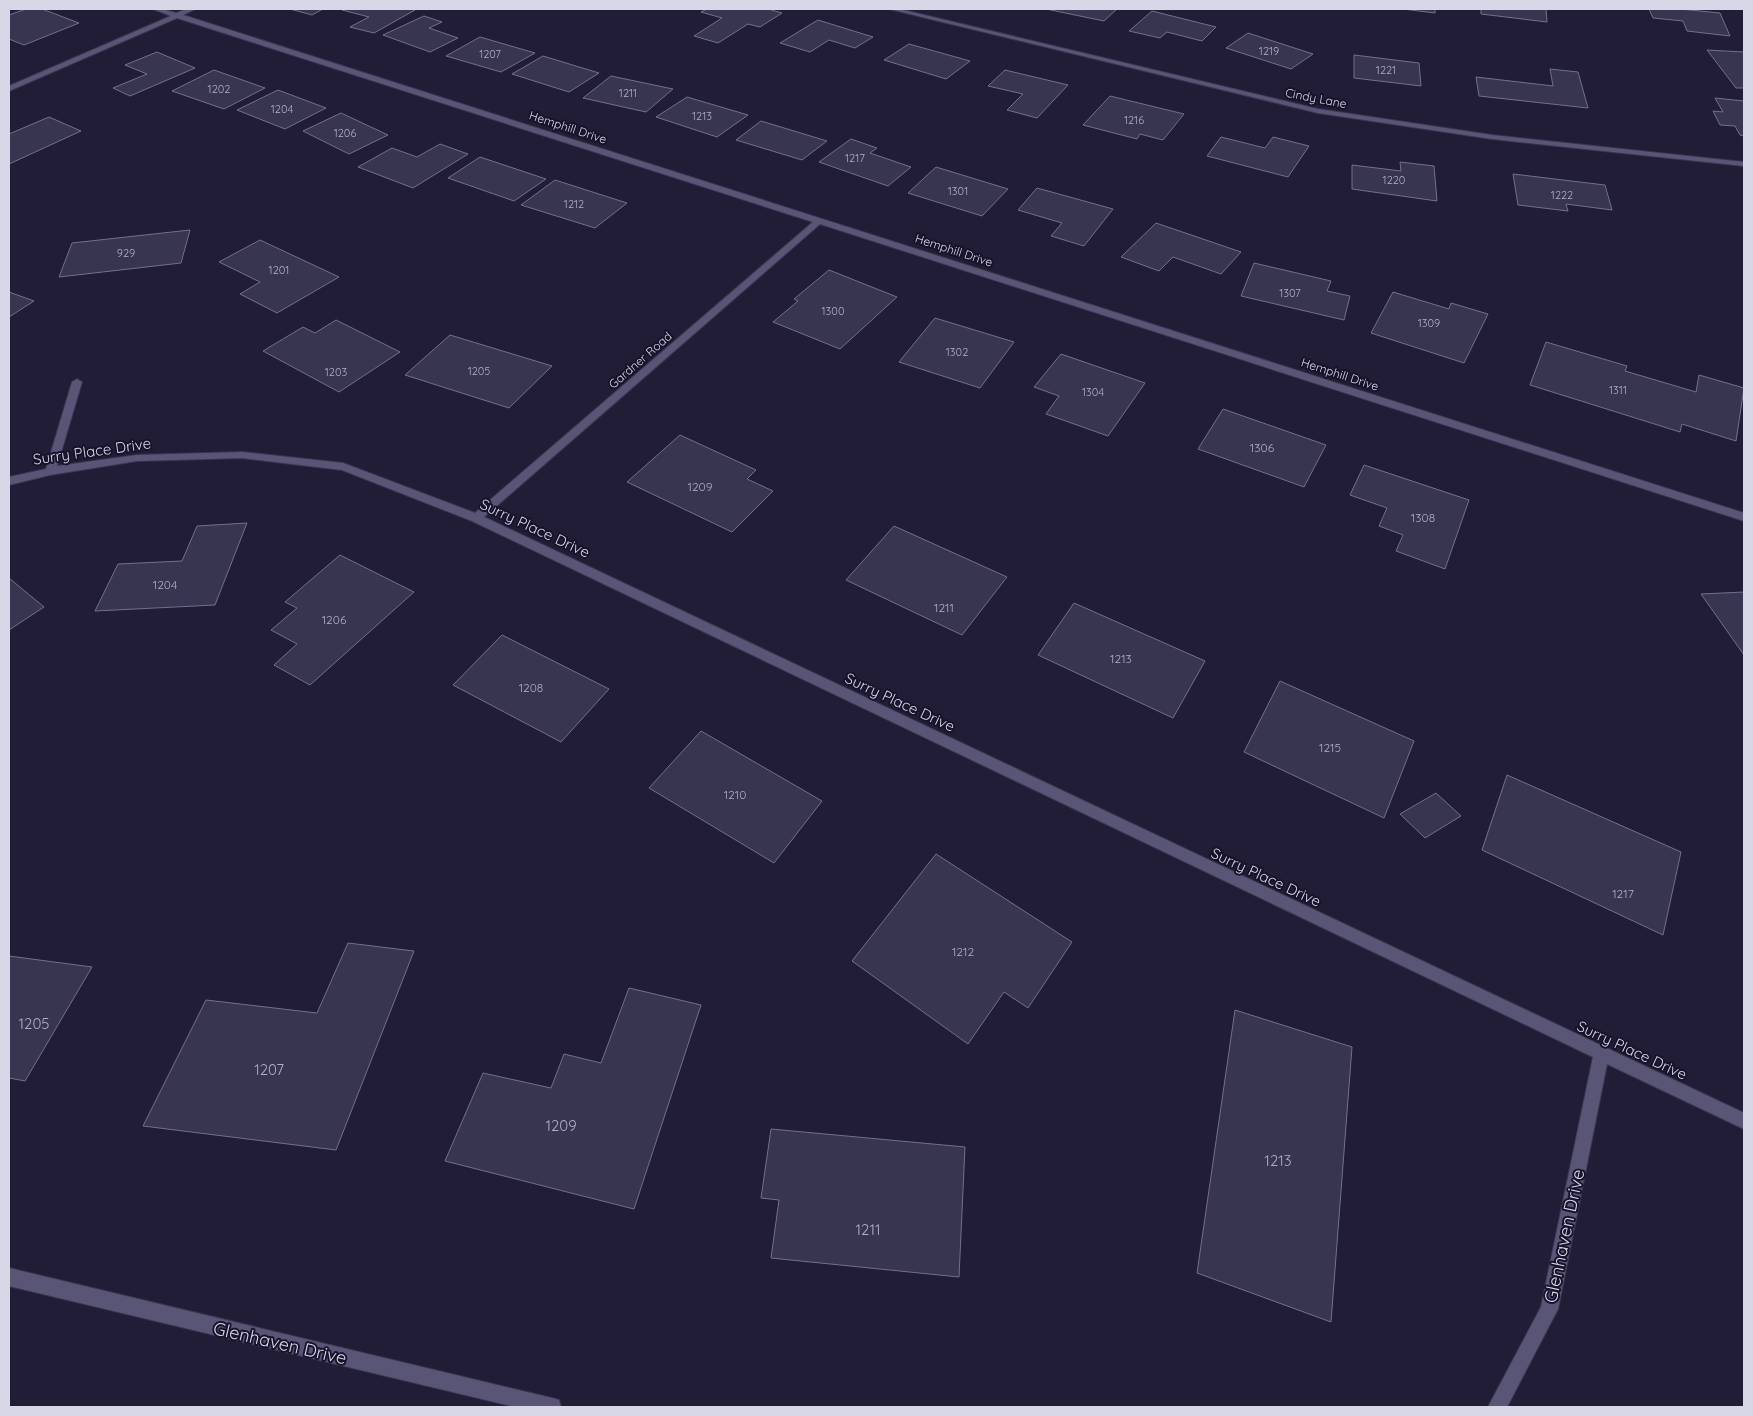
<svg xmlns="http://www.w3.org/2000/svg" width="1753" height="1416" font-family="Quicksand,sans-serif">
	<style>
		.building { fill: #383550; stroke: #73708e }
		.lines { fill: none; stroke-linecap: round; stroke-linejoin: round }
		.minor-casing { stroke: #3b374f; stroke-width: 2 }
		.minor { fill: #595577; fill-rule: evenodd }
		.labels { text-anchor: middle; dominant-baseline: central; stroke-width: 4; stroke-linejoin: round; paint-order: stroke }
		.far-number-label { font-size: 11px; fill: #b0aec2 }
		.far-street-label { font-size: 12px; fill: #d8d7e8; stroke: #18132c }
		.number-label { font-size: 12px; fill: #b0aec2 }
		.street-label { font-size: 15px; fill: #d8d7e8; stroke: #18132c }
		.near-number-label { font-size: 15px; fill: #b0aec2 }
		.near-street-label { font-size: 18px; fill: #d8d7e8; stroke: #18132c }
	</style>
	<rect width="100%" height="100%" fill="#211d36"/>
	<path class="building" d="M26,9h16l37,14 -55,22 -15,-6v-24z
		M290,9h33l-11,6z
		M345,9h67l3,1 -41,23 -24,-6 19,-10 -27,-7z
		M707,9h61l14,4 -22,14 -12,-3 -30,19 -24,-7 28,-18 -21,-6z
		M1046,9h71l-13,12z
		M1403,9h32v4z
		M1481,9h65l1,13 -66,-8z
		M1649,9h31l40,4 10,23 -43,-5 -4,-10 -30,-3z
		M1152,11l64,16 -14,14 -35,-9 -7,6 -31,-7z
		M424,16l18,6 -13,6 29,10 -28,14 -47,-17z
		M818,20l55,17 -18,11 -26,-8 -19,12 -30,-9z
		M1248,33l65,21 -22,15 -65,-21z
		M480,37l55,16 -34,19 -55,-16z
		M909,44l61,17 -24,18 -62,-19z
		M1707,50l37,2v36h-8z
		M157,52l38,16 -65,28 -17,-8 34,-14 -22,-9z
		M1354,55l65,8 2,23 -67,-8z
		M543,56l56,17 -30,19 -57,-18z
		M1550,69l28,3 10,36 -109,-12 -3,-19 77,9z
		M214,70l51,18 -41,21 -52,-18z
		M1005,70l63,15 -31,33 -30,-8 16,-16 -35,-8z
		M611,76l62,13 -27,23 -63,-14z
		M278,90l48,18 -41,21 -48,-19z
		M1110,96l74,18 -21,26 -23,-6 -3,5 -54,-14z
		M687,97l61,18 -31,22 -61,-20z
		M1715,98l29,3v35l-4,-1 -5,-9 -15,-1 -7,-14 10,1z
		M341,113l47,22 -39,19 -46,-23z
		M49,117l32,14 -72,33v-30z
		M761,121l66,20 -25,19 -66,-20z
		M1221,137l44,11 8,-11 36,9 -21,31 -81,-21z
		M851,139l26,9 -7,5 41,14 -23,19 -69,-24z
		M440,144l28,10 -55,34 -55,-21 34,-19 25,9z
		M480,157l66,22 -32,22 -66,-23z
		M1400,162l34,4 3,35 -85,-12v-24l49,6z
		M936,167l72,22 -26,27 -74,-23z
		M1513,174l92,11 7,25 -46,-6 2,7 -50,-6z
		M555,180l72,23 -32,25 -74,-23z
		M1037,188l76,21 -29,37 -33,-10 11,-13 -44,-13z
		M1156,223l85,29 -20,22 -48,-17 -14,14 -38,-14z
		M190,230l-9,33 -122,14 13,-34z
		M260,240l79,37 -62,36 -37,-19 20,-12 -41,-20z
		M1254,263l77,18 -4,10 23,5 -6,24 -103,-24z
		M829,270l68,27 -57,52 -67,-27 25,-21 -4,-2z
		M9,292l25,9 -25,16z
		M1393,292l56,17 2,-6 37,11 -24,49 -93,-30z
		M935,318l79,24 -34,46 -81,-26z
		M336,320l64,32 -61,40 -76,-41 40,-24 12,6z
		M450,335l102,31 -43,42 -104,-33z
		M1546,342l81,24 -2,5 71,21 3,-17 45,13 -8,53 -54,-17 -2,8 -150,-47z
		M1061,354l84,29 -37,53 -62,-22 13,-18 -25,-9z
		M1223,409l103,36 -22,42 -106,-38z
		M680,435l76,35 -9,9 26,12 -41,41 -105,-50z
		M1364,465l105,35 -24,69 -49,-18 7,-16 -24,-9 8,-18 -37,-13z
		M247,523l-32,82 -120,6 23,-47 64,-3 15,-35z
		M894,526l113,51 -45,58 -116,-55z
		M340,555l74,37 -104,93 -36,-20 23,-21 -26,-14 26,-22 -12,-6z
		M9,578l35,29 -35,23z
		M1744,592v63l-43,-61z
		M1074,603l131,58 -32,57 -135,-63z
		M502,635l107,54 -48,53 -108,-57z
		M1280,681l134,60 -30,77 -140,-66z
		M701,731l121,70 -48,62 -125,-75z
		M1507,775l174,77 -18,83 -181,-85z
		M1436,793l25,23 -36,22 -25,-24z
		M936,854l136,88 -44,66 -24,-16 -36,52 -116,-83z
		M348,943l66,8 -78,199 -193,-24 63,-126 111,13z
		M9,956l83,11 -67,114 -16,-3z
		M629,988l72,17 -67,204 -189,-48 38,-88 68,15 13,-34 37,9z
		M1235,1010l117,37 -21,275 -134,-49z
		M771,1129l194,18 -6,130 -188,-19 8,-58 -18,-2z"/>
	<g class="lines">
		<defs>
			<path id="minor" d="M153,9h9l14,4 11,-4h8l-12,6 1561,498v8l-924,-297 -336,293 1260,596v16l-137,-65 -49,245 -51,98h-19l53,-100 52,-250 -1121,-536 -130,-51 -100,-12 -105,3 -87,14 -41,10v-8l37,-8 26,-87 5,-3 5,3 -25,84 80,-11 105,-3 101,11 132,50 338,-291 -636,-204 -168,73v-5l162,-70z
				M889,9h10l419,100 174,26 252,27v4l-252,-27 -174,-26z
				M9,1268l543,130 7,2 2,7h-46l-506,-121z"/>
		</defs>
		<use href="#minor" class="minor-casing"/>
		<use href="#minor" class="minor"/>
	</g>
	<g class="labels">
		<g class="far-number-label">
			<text x="1269" y="51">1219</text>
			<text x="490" y="54">1207</text>
			<text x="1386" y="70">1221</text>
			<text x="219" y="89">1202</text>
			<text x="628" y="93">1211</text>
			<text x="282" y="109">1204</text>
			<text x="702" y="116">1213</text>
			<text x="1134" y="120">1216</text>
			<text x="345" y="133">1206</text>
			<text x="855" y="158">1217</text>
			<text x="1394" y="180">1220</text>
			<text x="958" y="191">1301</text>
			<text x="1562" y="195">1222</text>
			<text x="574" y="204">1212</text>
			<text x="126" y="253">929</text>
			<text x="279" y="270">1201</text>
			<text x="1290" y="293">1307</text>
			<text x="833" y="311">1300</text>
			<text x="1429" y="323">1309</text>
			<text x="957" y="352">1302</text>
			<text x="479" y="371">1205</text>
			<text x="336" y="372">1203</text>
			<text x="1618" y="390">1311</text>
			<text x="1093" y="392">1304</text>
		</g>
		<g class="far-street-label">
			<text transform="translate(1316 98) rotate(11)">Cindy Lane</text>
			<text transform="translate(568 127) rotate(18)">Hemphill Drive</text>
			<text transform="translate(954 250) rotate(18)">Hemphill Drive</text>
			<text transform="translate(640 360) rotate(-41)">Gardner Road</text>
			<text transform="translate(1340 374) rotate(18)">Hemphill Drive</text>
		</g>
		<g class="number-label">
			<text x="1262" y="447">1306</text>
			<text x="700" y="486">1209</text>
			<text x="1423" y="517">1308</text>
			<text x="165" y="584">1204</text>
			<text x="944" y="607">1211</text>
			<text x="334" y="619">1206</text>
			<text x="1121" y="658">1213</text>
			<text x="531" y="687">1208</text>
			<text x="1330" y="747">1215</text>
			<text x="735" y="794">1210</text>
			<text x="1623" y="893">1217</text>
			<text x="963" y="951">1212</text>
		</g>
		<g class="street-label">
			<text transform="translate(92 451) rotate(-8)">Surry Place Drive</text>
			<text transform="translate(535 528) rotate(25)">Surry Place Drive</text>
			<text transform="translate(900 702) rotate(25)">Surry Place Drive</text>
			<text transform="translate(1266 877) rotate(25)">Surry Place Drive</text>
			<text transform="translate(1632 1050) rotate(25)">Surry Place Drive</text>
		</g>
		<g class="near-number-label">
			<text x="34" y="1023">1205</text>
			<text x="269" y="1069">1207</text>
			<text x="561" y="1125">1209</text>
			<text x="1278" y="1160">1213</text>
			<text x="868" y="1229">1211</text>
		</g>
		<g class="near-street-label">
			<text transform="translate(1564 1236) rotate(-78)">Glenhaven Drive</text>
			<text transform="translate(280 1343) rotate(13)">Glenhaven Drive</text>
		</g>
	</g>
	<rect width="1753" height="1416" fill="none" stroke="#d8d7e8" stroke-width="20"/>
</svg>
